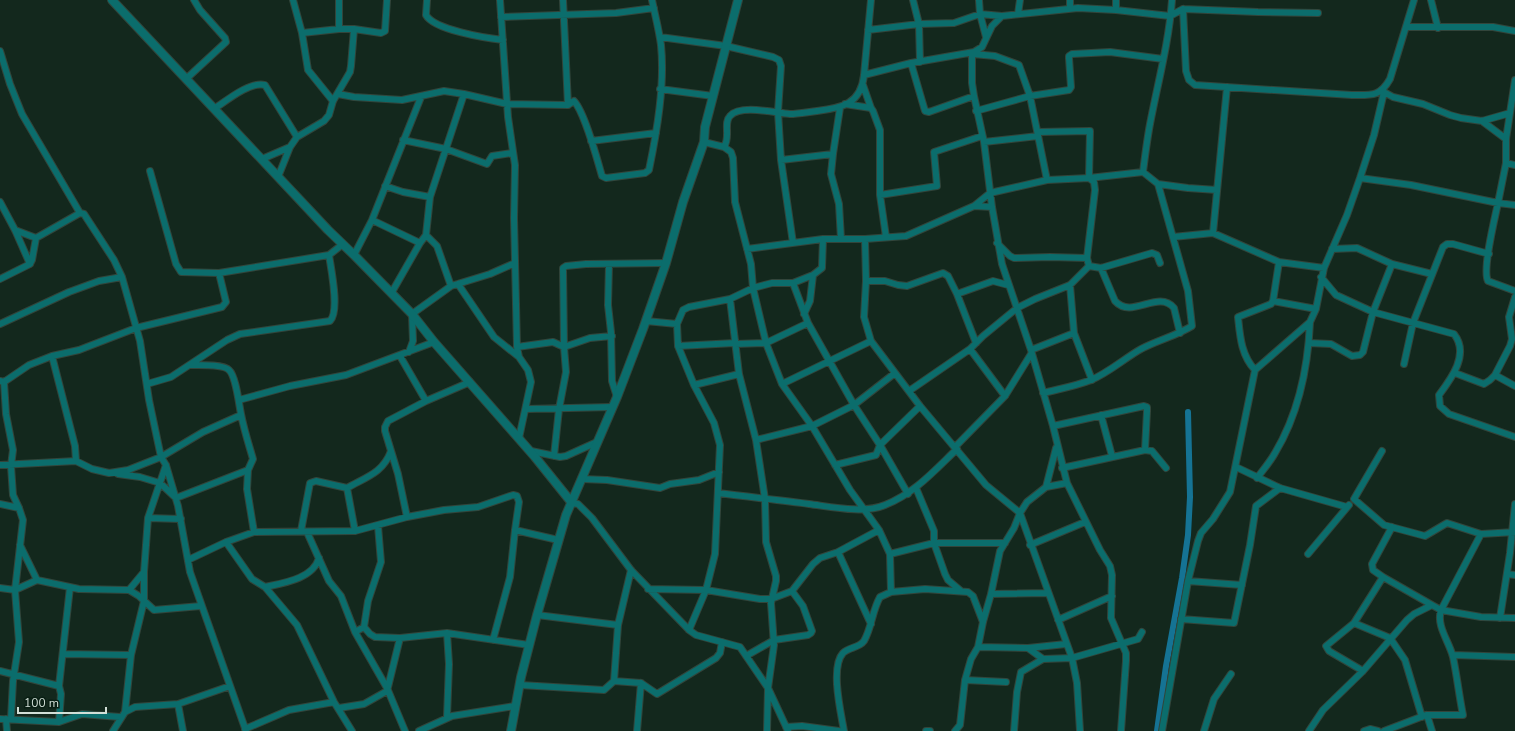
<svg xmlns="http://www.w3.org/2000/svg" width="1515" height="731" font-family="'Nunito Sans',sans-serif">
	<style>
		.lines { fill: none; stroke-linecap: round; stroke-linejoin: round }
		.canal { stroke: #157394; stroke-width: 6 }
		.minor-casing { stroke: #32453b; stroke-width: 8 }
		.tertiary-casing { stroke: #32453b; stroke-width: 10 }
		.minor { stroke: #0b6d6c; stroke-width: 6 }
		.tertiary { stroke: #0b6d6c; stroke-width: 8 }
	</style>
	<rect width="100%" height="100%" fill="#13281d"/>
	<g class="lines">
		<path class="canal" d="M1157,731l9,-65 16,-88 6,-43 2,-38 -2,-85"/>
		<defs>
			<path id="minor" d="M293,0l9,33 6,37 25,31
				M427,0l-1,15c8,15 60,23 77,25
				M500,0l8,117 7,48 -1,53 3,129 2,10 9,13 3,12 -12,56
				M563,0l5,105 6,-4c11,12 23,58 28,75l4,2 39,-5 4,-3c8,-39 16,-85 12,-125 -2,-15 -6,-30 -9,-45
				M913,0l6,24 1,38
				M979,0l1,14 6,23
				M1116,0v10
				M1431,0l7,28
				M1070,8v-8
				M1183,9l75,3 60,1
				M1018,14l2,-14
				M501,17l115,-4 38,-5
				M1406,27h87l22,4
				M339,29v-29
				M354,29l27,4 4,-2 2,-31
				M868,30l51,-6 35,-1 26,-9 22,2
				M660,37l66,9 47,11 6,3 2,6 -3,46 3,48 12,83
				M0,51l10,33 12,30 58,99 4,1 30,46 8,17 18,64 9,59 12,57 5,8 12,41 12,66 56,159
				M974,52l-2,2v29l2,13 10,46 8,65 10,57 29,86 22,76 14,57 33,67 10,16 2,9 -1,43 15,35v8l-5,70
				M973,54l22,2 24,9 11,31 17,84
				M911,63l14,48 4,1 45,-16
				M864,75l7,-75
				M186,79l40,-37 -1,-4 -25,-28 -6,-10
				M863,85l8,23
				M660,89l53,7
				M1384,92l9,5 30,7 27,11 11,3 21,3 28,-8 -4,26v24l9,2
				M338,94l16,3 48,3 42,-9 20,3 43,10 61,1
				M845,104l26,4 2,3 7,19v65l6,42
				M840,108l-7,46 -2,20 8,30 2,35
				M214,109c12,-8 36,-28 51,-24l32,52
				M976,111l54,-15 39,-6 2,-3 -2,-29v-2l3,-2 38,-2 53,7
				M1510,113l5,-33
				M1482,121l24,18
				M1038,132l52,-1 -1,47 5,4 1,8 -8,68 2,8
				M403,140l43,9 41,15 5,-8 20,-3
				M591,141l65,-8
				M704,142l20,5c7,-10 -1,-24 6,-31 10,-12 46,-3 60,-2 8,0 18,-2 27,-3 25,-3 44,-7 47,-36l47,-12 63,-11 8,-5 10,-21 10,-10 76,-8 38,2 54,6 13,-7 3,62 3,9 6,5 157,10c19,0 28,2 38,-16l24,-79
				M984,142l54,-6
				M724,147l7,5 2,6 2,44 16,62 2,24 13,55 16,41 30,42 38,64 29,40 11,24 1,38 -11,5c-8,14 -8,30 -16,44 -5,7 -15,6 -21,12 -13,14 -2,60 1,78
				M262,159l28,-12
				M781,160l52,-6
				M1506,163l-8,40 17,2
				M150,171l26,93 5,8 38,1 110,-18 14,-11
				M1143,172c2,-16 4,-32 7,-48 8,-42 19,-82 22,-124
				M278,177l12,-30 7,-10 27,-16 5,-6 4,-14 17,-29 1,-6 3,-37h-15l-37,4
				M1360,178l51,7 87,18c-3,14 -16,67 -10,78l27,10
				M385,186l18,6 27,5
				M880,195l57,-9 -3,-34 48,-16
				M0,202l15,28 15,34
				M974,206l18,1
				M372,220l48,23
				M15,230l21,8
				M1213,233l14,-146
				M426,235l11,11 14,40
				M1173,237l40,-4 66,29 45,6
				M865,239l1,42 -2,36 7,24 49,65 66,79 34,28 52,145 5,25 3,48
				M997,243l13,13 4,2 36,-1 37,1
				M747,249l76,-10h42l41,-3 68,-30 16,-13 57,-13 42,-2 54,-6 15,12 30,4 29,2
				M1332,249l25,-1 35,16 40,10
				M354,255l18,-35 49,-123
				M609,264l-1,41 3,27 1,49 5,16
				M1101,268l14,33c17,19 43,-12 59,7l6,25
				M1321,277l15,18 37,17 81,22c16,20 -3,45 -15,61l1,11 9,8 66,23
				M0,279l30,-15 2,-4 4,-22 44,-25
				M866,281h19l13,4 9,1 36,-13 5,3 9,18 36,-13 15,4
				M793,283l15,40 46,82 26,40 28,49
				M458,284l36,53 25,20
				M392,292l28,-49 6,-8 4,-38 34,-103
				M957,294l19,49
				M1515,297l-6,20 3,22 -2,7 -15,29 20,11
				M730,299l9,75 17,66 9,59 1,43 10,34v5l-5,22 3,42 -6,43 -1,43
				M1273,301l43,8
				M804,314l6,-13 3,-26 9,-7 1,-29
				M646,321l31,3 6,-14 6,-3 41,-8 23,-11 19,-5h21l20,-8
				M0,324l69,-32 30,-11 23,-4
				M677,324l1,22 16,39 20,38 6,22 -5,109 -9,36 -17,40
				M1074,333l18,47
				M612,336l-22,2 -26,9 -1,-79 3,-2 20,-2 80,-1
				M1309,343l22,1 21,12 8,-1 3,-3 10,-40 19,-48
				M735,344l31,-1 42,-20
				M678,346l57,-3
				M517,347l36,-5 11,5 2,25 -7,37 -5,47
				M970,349l35,47
				M1031,350l43,-17 -4,-48
				M409,352l4,-11 -1,-27 39,-28 39,-12 25,-11
				M52,356l23,90 1,15
				M400,356l26,45
				M1404,364l9,-41 30,-76 4,-3h6l36,10
				M190,365c8,0 34,-1 39,5 7,6 10,35 12,44 3,16 8,31 12,45l-5,11 -1,19 7,43
				M1255,370c-14,-15 -15,-34 -17,-53l33,-13 2,-3 6,-39
				M1455,373l29,11 6,-4 5,-5
				M0,381l4,1 25,-17 23,-9 27,-6 57,-22 86,-21 4,-5 -7,-29
				M4,382l2,32 7,36 -2,16 2,29 6,13 4,12 -8,70 4,52 -6,39 -2,38
				M147,384l24,-7 56,-37 13,-6 90,-13c10,-10 1,-52 -1,-66
				M782,384l89,-43
				M694,385l45,-11
				M909,391l61,-42 13,-13 34,-28 18,-9 35,-14 19,-19 12,2 51,-15 5,2 3,8
				M1043,393c16,-4 33,-7 48,-13 17,-7 34,-22 50,-31 17,-9 35,-13 51,-23l-4,-35 -30,-107
				M239,400l51,-14 56,-11 88,-33
				M526,409l86,-2
				M1101,415l11,41
				M1053,426l91,-20 3,1v4l-2,39
				M756,440l56,-14 42,-21 41,-32
				M955,447l50,-51 26,-42
				M531,451l29,6 6,-1 31,-14
				M1382,451l-28,48 30,26 41,11 22,-13 34,11 34,-2
				M0,465l76,-4 16,8 17,4 19,-3 33,-13 42,-25 38,-17
				M835,465l41,-10 4,-10 40,-39
				M1236,467l44,21 67,19
				M1062,468l83,-18 7,1 14,17
				M118,474l22,3 20,6 16,15 72,-28
				M1257,478c6,-8 13,-16 18,-25 24,-40 33,-85 35,-131
				M582,479l25,1 53,8 10,-4 29,-4 20,-8
				M1046,487l21,-4
				M347,488l8,43
				M916,488l18,43v12l11,31 3,6 13,11
				M718,493c31,4 61,7 91,11 23,3 55,10 76,1 29,-11 50,-35 72,-56
				M572,503l6,1 14,14 39,52 58,60 7,5 44,12 28,41 20,43
				M0,504l19,4
				M407,517l-9,-43 -13,-43v-4l3,-6 38,-20 44,-19
				M148,518l33,1
				M515,530l43,10
				M301,531l9,-48 6,-2 31,7c19,-11 36,-15 44,-37
				M307,532l22,49 12,15 14,36 9,-5 6,7 5,3 25,1 47,-5 2,31 -2,53
				M226,542l26,37 13,8 32,38 37,77 18,29
				M20,545l17,35
				M1030,545l55,-23
				M838,552l33,72
				M890,554l44,-11h71
				M1308,554l41,-49
				M188,560l38,-18 28,-10 101,-1 52,-14 37,-7 34,-3 35,-12 4,1 2,6 -4,28 -5,47 -17,63
				M1507,574l8,1
				M1383,577l49,28
				M1188,581l54,4
				M265,587c18,-4 48,-8 54,-29
				M0,588l15,2 22,-10 42,9 50,1 15,-18 4,-54 18,-53
				M648,589l58,1 54,9h11l21,-8 21,-27 7,-6 18,-6 41,-22
				M129,590l10,6 15,14 47,-4
				M891,592l34,-3 43,3 5,4 10,26
				M991,594l57,-1
				M537,615l81,10
				M1500,618l10,-65 5,-49
				M1181,619l53,4 16,-78 6,-39 24,-18
				M1058,620l54,-24
				M1354,623l36,15 15,22 17,57
				M364,627l4,-26 13,-39 -3,-36
				M355,632l32,56 18,43
				M447,633l82,12
				M978,647l50,1 15,11
				M1028,648l38,-4
				M64,654l67,1
				M1453,655l62,2
				M746,656l28,-16 34,-5 3,-2 1,-2 -9,-25 -11,-15
				M0,671l59,15
				M1363,671l-34,-20 -3,-5 28,-23 29,-46 -10,-7 -1,-6 20,-37
				M965,680l41,2
				M614,681l27,2 -4,48
				M641,683l16,11 59,-36 4,-5 2,-11
				M520,685l84,5 10,-9 4,-56 13,-55
				M178,704l5,27
				M339,708l25,-4 23,-13 13,-53
				M125,712l6,-57 13,-54v-29
				M0,719l59,3 23,-8 38,3
				M6,719l1,12
				M59,722l2,-28 -2,-8 11,-99
				M786,727l16,-1 37,5
				M245,729l44,-19 45,-8
				M113,731l12,-19 10,-5 43,-3 52,-18
				M419,731l33,-15 63,-10
				M926,731h4
				M955,731l5,-6 5,-45 6,-21 7,-12 5,-25 8,-28 9,-43 14,-23 6,-15 7,-11 19,-15 10,-39
				M1014,731l3,-39 4,-20 22,-13 29,-1 66,-19 4,-7
				M1162,731l26,-150 10,-40 3,-8 12,-14 17,-27 25,-122 55,-48 6,-13 8,-41 23,-53 13,-37 14,-43 10,-43 -1,-3
				M1204,731l10,-32 17,-25
				M1309,731l14,-21 40,-39 44,-51 7,-6 18,-9 9,5 40,-76
				M1364,731l6,-2 8,2
				M1384,731l42,-16
				M1432,731l-5,-16h36c-4,-20 -6,-39 -10,-58 -4,-16 -17,-31 -12,-47l40,7 34,1"/>
			<path id="tertiary" d="M112,0l216,230 26,25 58,59 22,28 101,115 37,46
				M511,731l10,-54 16,-62 29,-100 51,-118 26,-68 23,-66 17,-61 21,-60 1,-15 33,-127"/>
		</defs>
		<use href="#minor" class="minor-casing"/>
		<use href="#tertiary" class="tertiary-casing"/>
		<use href="#minor" class="minor"/>
		<use href="#tertiary" class="tertiary"/>
	</g>
	<path d="M18 707v6h88v-6" fill="none" stroke="#d2dfd7" stroke-width="2"/>
	<text x="24" y="707" font-size="12" fill="#d2dfd7" stroke="#091f14" stroke-width="3" paint-order="stroke">100 m</text>
</svg>
